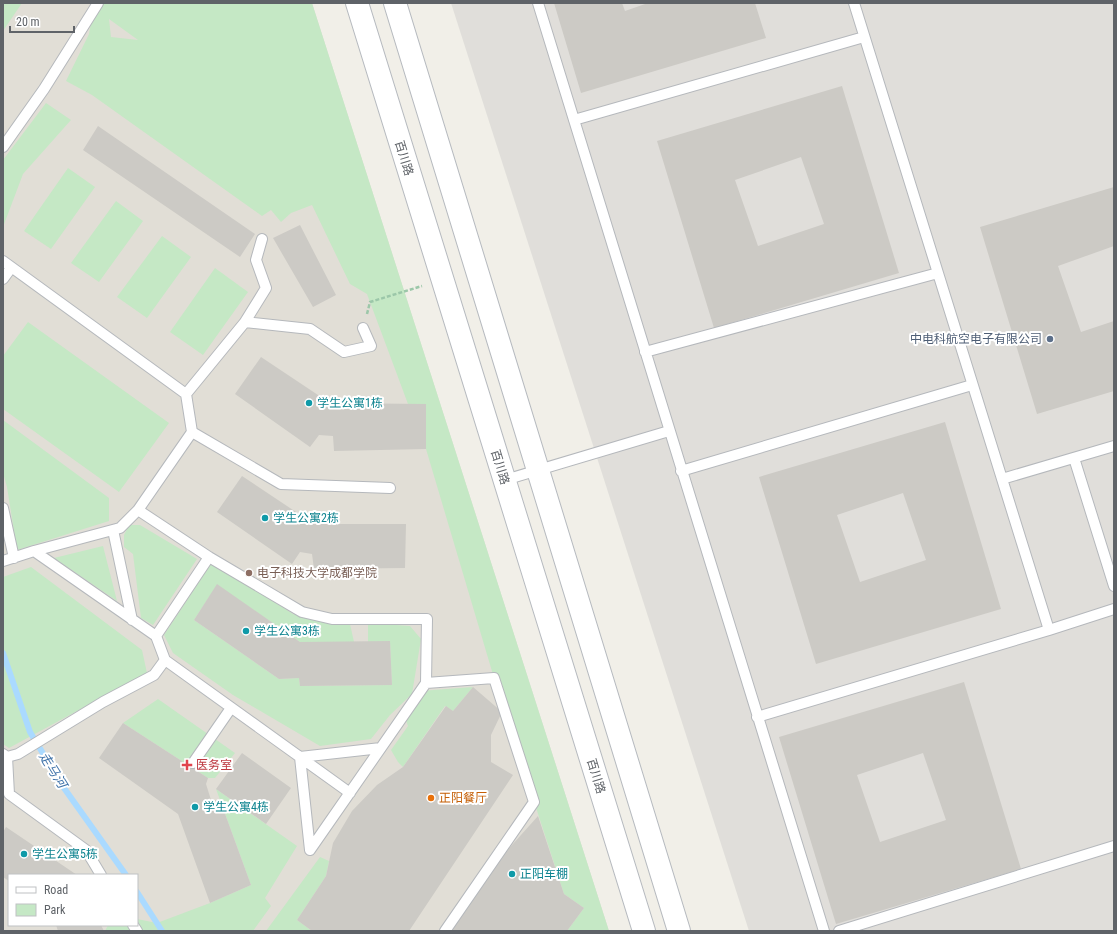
<svg xmlns="http://www.w3.org/2000/svg" width="1117" height="934" font-family="'Roboto Condensed','Noto Sans SC',sans-serif">
	<style>
		.industrial { fill: #e0deda }
		.education { fill: #e1ded6; fill-rule: evenodd }
		.green { fill: #c5e8c5; fill-rule: evenodd }
		.lines { fill: none; stroke-linecap: round; stroke-linejoin: round }
		.stream { stroke: #aadaff; stroke-width: 6 }
		.building { fill: #cccac5; fill-rule: evenodd }
		.lane-casing { stroke: #b5b8bc; stroke-width: 12 }
		.secondary-casing { stroke: #b6babf; stroke-width: 24 }
		.path { stroke: #9cc7a9; stroke-width: 2.5; stroke-dasharray: 4 2; stroke-linecap: butt }
		.lane { stroke: #fff; stroke-width: 10 }
		.secondary { stroke: #fff; stroke-width: 22 }
		.service-dot { fill: #5c6f8a; stroke: #fff; stroke-width: 1.5 }
		.culture-dot { fill: #0f9aa8; stroke: #fff; stroke-width: 1.5 }
		.education-dot { fill: #8d6e63; stroke: #fff; stroke-width: 1.5 }
		.health-dot { fill: #e0444e; stroke: #fff; stroke-width: 1.5 }
		.food-dot { fill: #e8710a; stroke: #fff; stroke-width: 1.5 }
		.labels { text-anchor: middle; dominant-baseline: central; stroke-width: 4; stroke-linejoin: round; paint-order: stroke }
		.street-label { font-size: 12px; fill: #5f6368; stroke: #fff }
		.service-label { font-size: 12px; fill: #4e5e75; stroke: #fff; text-anchor: end }
		.culture-label { font-size: 12px; fill: #0d838f; stroke: #fff; text-anchor: start }
		.education-label { font-size: 12px; fill: #785e54; stroke: #fff; text-anchor: start }
		.health-label { font-size: 12px; fill: #be3a42; stroke: #fff; text-anchor: start }
		.food-label { font-size: 12px; fill: #c56008; stroke: #fff; text-anchor: start }
		.water-label { font-size: 13px; font-style: italic; fill: #4174aa; stroke: #fff }
	</style>
	<rect width="100%" height="100%" fill="#f1efe8"/>
	<path class="industrial" d="M451,3h663v928h-365z"/>
	<path class="education" d="M3,3h309l297,928h-606zM9,875h128v50h-128z"/>
	<path class="green" d="M3,3h19l-19,28z
		M98,3h214l297,928h-42l17,-23 -20,-14 -70,-216 -68,-229v-45h-18l-41,-110 -17,-10 -38,-79 -21,8 -10,9 -10,-12 -9,6 -170,-121 -26,-14 23,-47 4,-24zM109,19l29,21 -27,-3z
		M46,103l25,17 -48,54 -20,53v-67z
		M68,168l27,19 -44,62 -27,-18z
		M116,201l27,20 -44,61 -28,-19z
		M162,236l29,21 -44,61 -30,-21z
		M215,268l33,24 -45,63 -33,-23z
		M28,322l141,101 -50,69 -116,-83v-53z
		M3,420l106,78v23l-92,29 -10,-63 -4,-14z
		M129,525h11l57,34 -44,66 -12,-7 -8,-64 -9,-7v-12z
		M103,546l14,55 -63,-43z
		M212,562l81,52 57,10 4,18h-54l-83,-57 -23,35 85,59 20,-1 1,8 92,-1 -2,-43h-22v-19l42,3 11,13 -9,55 -22,21 -19,24 -51,7 -87,-51 -60,-42 -9,-18z
		M31,567l111,83 5,23 -138,75 -6,-4v-167z
		M473,687l-20,24 -8,-5 -42,61 -5,-5 -7,-12 17,-24 -4,-11 16,-24z
		M158,699l77,54 -20,25h-7l-85,-55z
		M216,789l81,57 -32,52 6,8 -18,25h-148l3,-6h29v-6l20,4 53,-20 41,-18z
		M320,857l9,4 -3,15 -29,44 15,11h-46z"/>
	<g class="lines">
		<path class="stream" d="M3,653l27,79 34,56 62,87
			M137,892l25,39"/>
	</g>
	<path class="building" d="M554,3h68l3,8 23,-8h107l11,35 -185,55z
		M842,86l57,187 -185,55 -57,-187zM801,157l23,67 -66,22 -23,-66z
		M98,126l157,108 -15,23 -157,-107z
		M1114,187v59l-56,20 23,66 33,-11v70l-77,23 -57,-187z
		M300,225l36,70 -23,12 -40,-69z
		M261,357l69,46 96,1v45l-92,2 -1,-15 -14,-1 -9,12 -75,-53z
		M945,422l56,187 -185,55 -57,-187zM903,493l23,67 -66,22 -23,-67z
		M242,476l72,48h92l-1,44 -91,1 -2,-15 -12,-2 -8,12 -75,-52z
		M217,584l83,58 90,-1 2,44 -92,1 -1,-8 -20,1 -85,-59z
		M964,682l57,187 -185,55 -57,-187zM923,753l23,67 -66,22 -23,-67z
		M473,687l29,25 -11,23v27l22,13 -104,156h-97l-15,-11 29,-44 7,-33 19,-32 25,-26 26,-18 43,-61 7,5z
		M123,723l85,55 -2,6 5,16h9l31,85 -41,18 -32,-89 -79,-56z
		M242,753l49,35 -25,36 -50,-35z
		M538,816l26,78 20,14 -17,23h-116l53,-77z
		M6,827l71,48h-68v6l-6,-4v-45z
		M56,925h45l3,6h-46z"/>
	<g class="lines">
		<defs>
			<path id="lane" d="M538,3l286,928
				M854,3l195,627
				M574,120l290,-83
				M3,147l41,-58 54,-86
				M3,261l183,133 6,38 -54,78 -18,18 -86,23 -31,10
				M3,279l8,-11
				M245,322l21,-34 -10,-28 6,-21
				M645,352l293,-79
				M186,394l59,-72 65,7 34,23 27,-6 -8,-18
				M192,432l89,52 109,4
				M1074,458l40,128
				M681,471l291,-86
				M1002,479l112,-33
				M505,480l164,-49
				M3,508l11,50
				M138,510l71,47 93,55 30,7h95l-1,64 68,-5 40,124 -89,129
				M113,530l19,90
				M34,551l122,85 53,-79
				M165,660l185,133
				M757,717l292,-87 65,-21
				M3,754l4,3 11,-3 85,-52 51,-27 11,-15 -9,-24
				M7,757l2,37 77,56 15,25
				M193,763l38,-55
				M310,850l116,-167
				M310,850l-10,-93 81,-9
				M133,925l4,6
				M839,931l275,-85"/>
			<path id="secondary" d="M357,3l287,928
				M395,3l284,928"/>
		</defs>
		<use href="#lane" class="lane-casing"/>
		<use href="#secondary" class="secondary-casing"/>
		<path class="path" d="M367,314l3,-12 52,-16"/>
		<use href="#lane" class="lane"/>
		<use href="#secondary" class="secondary"/>
	</g>
	<circle class="service-dot" cx="1050" cy="339" r="4"/>
	<g class="culture-dot">
		<circle cx="309" cy="403" r="4"/>
		<circle cx="265" cy="518" r="4"/>
		<circle cx="246" cy="631" r="4"/>
		<circle cx="195" cy="807" r="4"/>
		<circle cx="24" cy="854" r="4"/>
		<circle cx="512" cy="874" r="4"/>
	</g>
	<circle class="education-dot" cx="249" cy="573" r="4"/>
	<path class="health-dot" d="M185 759h4v4h4v4h-4v4h-4v-4h-4v-4h4z"/>
	<circle class="food-dot" cx="431" cy="798" r="4"/>
	<g class="labels">
		<g class="street-label">
			<text transform="translate(404 158) rotate(73)">百川路</text>
			<text transform="translate(500 467) rotate(73)">百川路</text>
			<text transform="translate(596 776) rotate(73)">百川路</text>
		</g>
		<g class="service-label">
			<text x="1042" y="339">中电科航空电子有限公司</text>
		</g>
		<g class="culture-label">
			<text x="317" y="403">学生公寓1栋</text>
			<text x="273" y="518">学生公寓2栋</text>
			<text x="254" y="631">学生公寓3栋</text>
			<text x="203" y="807">学生公寓4栋</text>
			<text x="32" y="854">学生公寓5栋</text>
			<text x="520" y="874">正阳车棚</text>
		</g>
		<g class="education-label">
			<text x="257" y="573">电子科技大学成都学院</text>
		</g>
		<g class="health-label">
			<text x="196" y="765">医务室</text>
		</g>
		<g class="food-label">
			<text x="439" y="798">正阳餐厅</text>
		</g>
		<g class="water-label">
			<text transform="translate(53 770) rotate(58)">走马河</text>
		</g>
	</g>
	<rect width="1117" height="934" fill="none" stroke="#5f6368" stroke-width="8"/>
	<rect x="8" y="874" width="130" height="52" fill="#ffffff" stroke="#bfc1c3"/>
	<rect x="16" y="887" width="20" height="6" fill="#ffffff" stroke="#bfc1c3"/>
	<text x="44" y="894" font-size="12" fill="#5f6368">Road</text>
	<rect x="16" y="904" width="20" height="12" fill="#c5e8c5" stroke="#bfc1c3"/>
	<text x="44" y="914" font-size="12" fill="#5f6368">Park</text>
	<path d="M10 26v6h64v-6" fill="none" stroke="#5f6368" stroke-width="2"/>
	<text x="16" y="26" font-size="12" fill="#5f6368" stroke="#ffffff" stroke-width="3" paint-order="stroke">20 m</text>
</svg>
